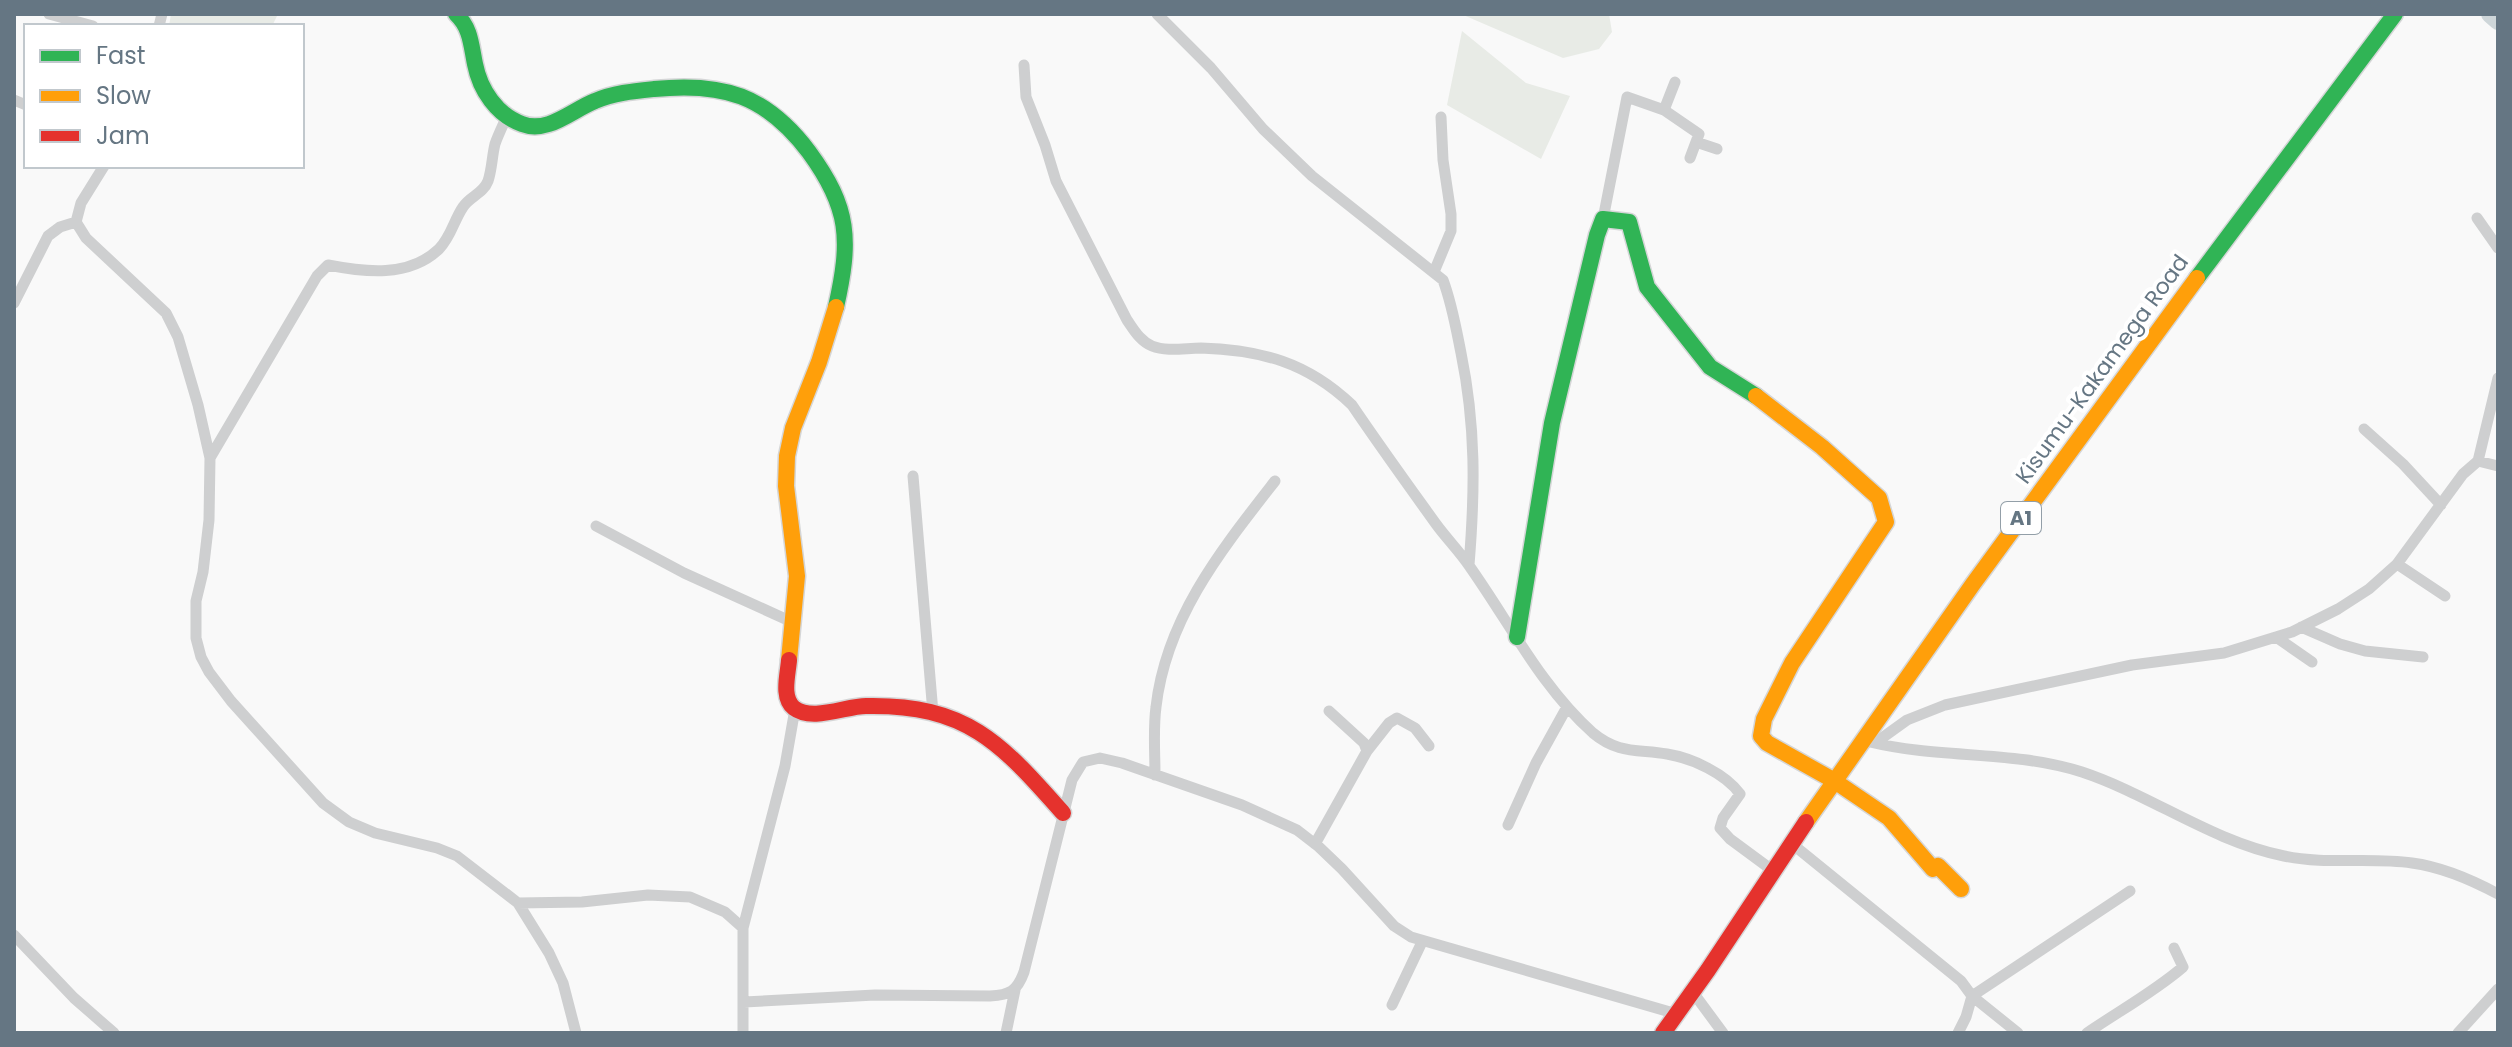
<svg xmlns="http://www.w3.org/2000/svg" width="2512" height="1047" font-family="Poppins,sans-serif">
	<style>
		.green { fill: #e8ebe6 }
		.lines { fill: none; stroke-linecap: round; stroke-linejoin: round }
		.river { stroke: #ced6d9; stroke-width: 18 }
		.fast-casing { stroke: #d5d6d7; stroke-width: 19 }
		.slow-casing { stroke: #d5d6d7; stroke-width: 19 }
		.jam-casing { stroke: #d5d6d7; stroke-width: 19 }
		.street { stroke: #cecfd0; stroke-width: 11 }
		.fast { stroke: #30b455; stroke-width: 16 }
		.slow { stroke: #ff9f0a; stroke-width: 16 }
		.jam { stroke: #e5322d; stroke-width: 16 }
		.labels { text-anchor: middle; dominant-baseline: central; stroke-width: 8; stroke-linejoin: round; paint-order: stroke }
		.shield { fill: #fff; stroke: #939fa8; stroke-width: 2 }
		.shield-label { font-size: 20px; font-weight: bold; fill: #657683 }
		.street-label { font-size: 22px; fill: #657683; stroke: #fff }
	</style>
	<rect width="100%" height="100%" fill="#f9f9f9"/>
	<path class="green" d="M171,14h107l-6,12h-103z
		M1461,14h148l3,18 -13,17 -36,9z
		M1462,31l64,52 44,13 -29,63 -94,-54z"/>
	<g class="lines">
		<path class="river" d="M2490,14l8,7"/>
		<defs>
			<path id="fast" d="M456,14c15,14 15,31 19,50 5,26 22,51 47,60 26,10 50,-14 73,-23 18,-8 39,-10 59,-12 69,-7 112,6 155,63 41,56 42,88 27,155
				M2197,278l198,-264
				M1517,637l35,-214 45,-188 6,-16 26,3 18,65 63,80 46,29"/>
			<path id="slow" d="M1756,396l66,51 57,51 7,24 -94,141 -28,56 -3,17 6,7 66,37 56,38 44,51 5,-3 23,23
				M789,660l8,-84 -11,-90 1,-30 6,-28 26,-66 17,-55
				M1806,822l167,-238 224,-306"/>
			<path id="jam" d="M789,660c-1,15 -8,37 5,48 18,14 52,-2 72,-2 101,-2 135,37 197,107
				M1663,1033l45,-63 98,-148"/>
		</defs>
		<use href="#fast" class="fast-casing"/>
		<use href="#slow" class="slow-casing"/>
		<use href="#jam" class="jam-casing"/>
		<path class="street" d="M49,14l44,12
			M1157,14l54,54 52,61 49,47 131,104c9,24 13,48 18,73 15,73 14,138 8,212
			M159,26l3,-12
			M1024,65l2,32 19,48 11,36 71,139c7,10 13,21 25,26 15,6 33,2 49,2 60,2 106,14 151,57 27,40 56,80 84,119 11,15 24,28 34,43 39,55 72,121 123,166 25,21 45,16 74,21 25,4 59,20 73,40l-17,24 -3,10 10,11 42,31
			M14,100l12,5
			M1664,110l11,-28
			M1696,142l21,7
			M104,166l-23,37 -5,19 10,16 80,75 12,24 20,68 12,53 -1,62 -6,52 -7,29v37l5,19 8,15 22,29 92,102 26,19 26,11 62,15 20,8 61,47 31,50 14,30 13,50
			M2477,218l21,30
			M1603,219l24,-122 37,13 35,24 -9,24
			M1434,272l17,-41v-17l-8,-54 -2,-43
			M14,303l34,-67 12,-9 16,-5
			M2364,429l39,35 38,41
			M210,458l107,-182 11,-11c36,7 81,13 111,-16 12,-12 15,-29 24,-42 7,-11 20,-13 25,-26 4,-12 4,-25 7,-37 3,-9 8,-19 12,-28
			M2478,461l20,-83
			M913,476l20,237
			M596,526l88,47 108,49
			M2397,564l48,32
			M2301,627l39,17 25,7 58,6
			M2276,637l36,25
			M1870,742c70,17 143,8 212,30 69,23 129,69 202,84 42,9 86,1 128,7 30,4 60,17 86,31
			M1875,743l32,-23 38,-15 187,-40 92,-12 68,-21 46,-23 31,-20 28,-25 66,-90 15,-13 20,5
			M1367,751l22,-28 8,-5 18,10 14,18
			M1155,775c0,-23 -2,-46 1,-68 10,-89 66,-158 119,-226
			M1508,825l28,-62 31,-56
			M1791,843l170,138 11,15 -6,21 -8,16
			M1315,844l52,-93 -3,-8 -35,-32
			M518,903l64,-1 66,-7 42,2 35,15 18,16v105
			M743,928l42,-162 10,-57
			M14,935l60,63 40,35
			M1692,991l31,42
			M744,1002l131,-7 115,1c20,-1 27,-5 34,-24l48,-192 11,-18 17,-4 22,5 120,42 55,25 22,17 23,22 52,57 17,11 266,77
			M1392,1005l30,-63
			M1006,1033l9,-43
			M2018,1033l-46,-37 158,-105
			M2087,1033c32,-22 67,-41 96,-66l-9,-19
			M2458,1033l40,-44"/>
		<use href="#fast" class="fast"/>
		<use href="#slow" class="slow"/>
		<use href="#jam" class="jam"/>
	</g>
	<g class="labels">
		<rect class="shield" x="2001" y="502" width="40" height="32" rx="6"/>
		<g class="shield-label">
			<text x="2021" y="518">A1</text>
		</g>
		<g class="street-label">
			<text transform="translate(2102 369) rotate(-54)">Kisumu-Kakamega Road</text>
		</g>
	</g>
	<rect width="2512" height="1047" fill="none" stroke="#657683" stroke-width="32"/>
	<rect x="24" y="24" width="280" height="144" fill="#ffffff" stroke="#c1c8cd" stroke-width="2"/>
	<rect x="40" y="50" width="40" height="12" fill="#30b455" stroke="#c1c8cd" stroke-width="2"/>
	<text x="96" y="64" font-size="24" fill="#657683">Fast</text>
	<rect x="40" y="90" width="40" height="12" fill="#ff9f0a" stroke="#c1c8cd" stroke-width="2"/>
	<text x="96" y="104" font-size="24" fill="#657683">Slow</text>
	<rect x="40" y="130" width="40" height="12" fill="#e5322d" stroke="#c1c8cd" stroke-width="2"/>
	<text x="96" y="144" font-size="24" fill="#657683">Jam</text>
</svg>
